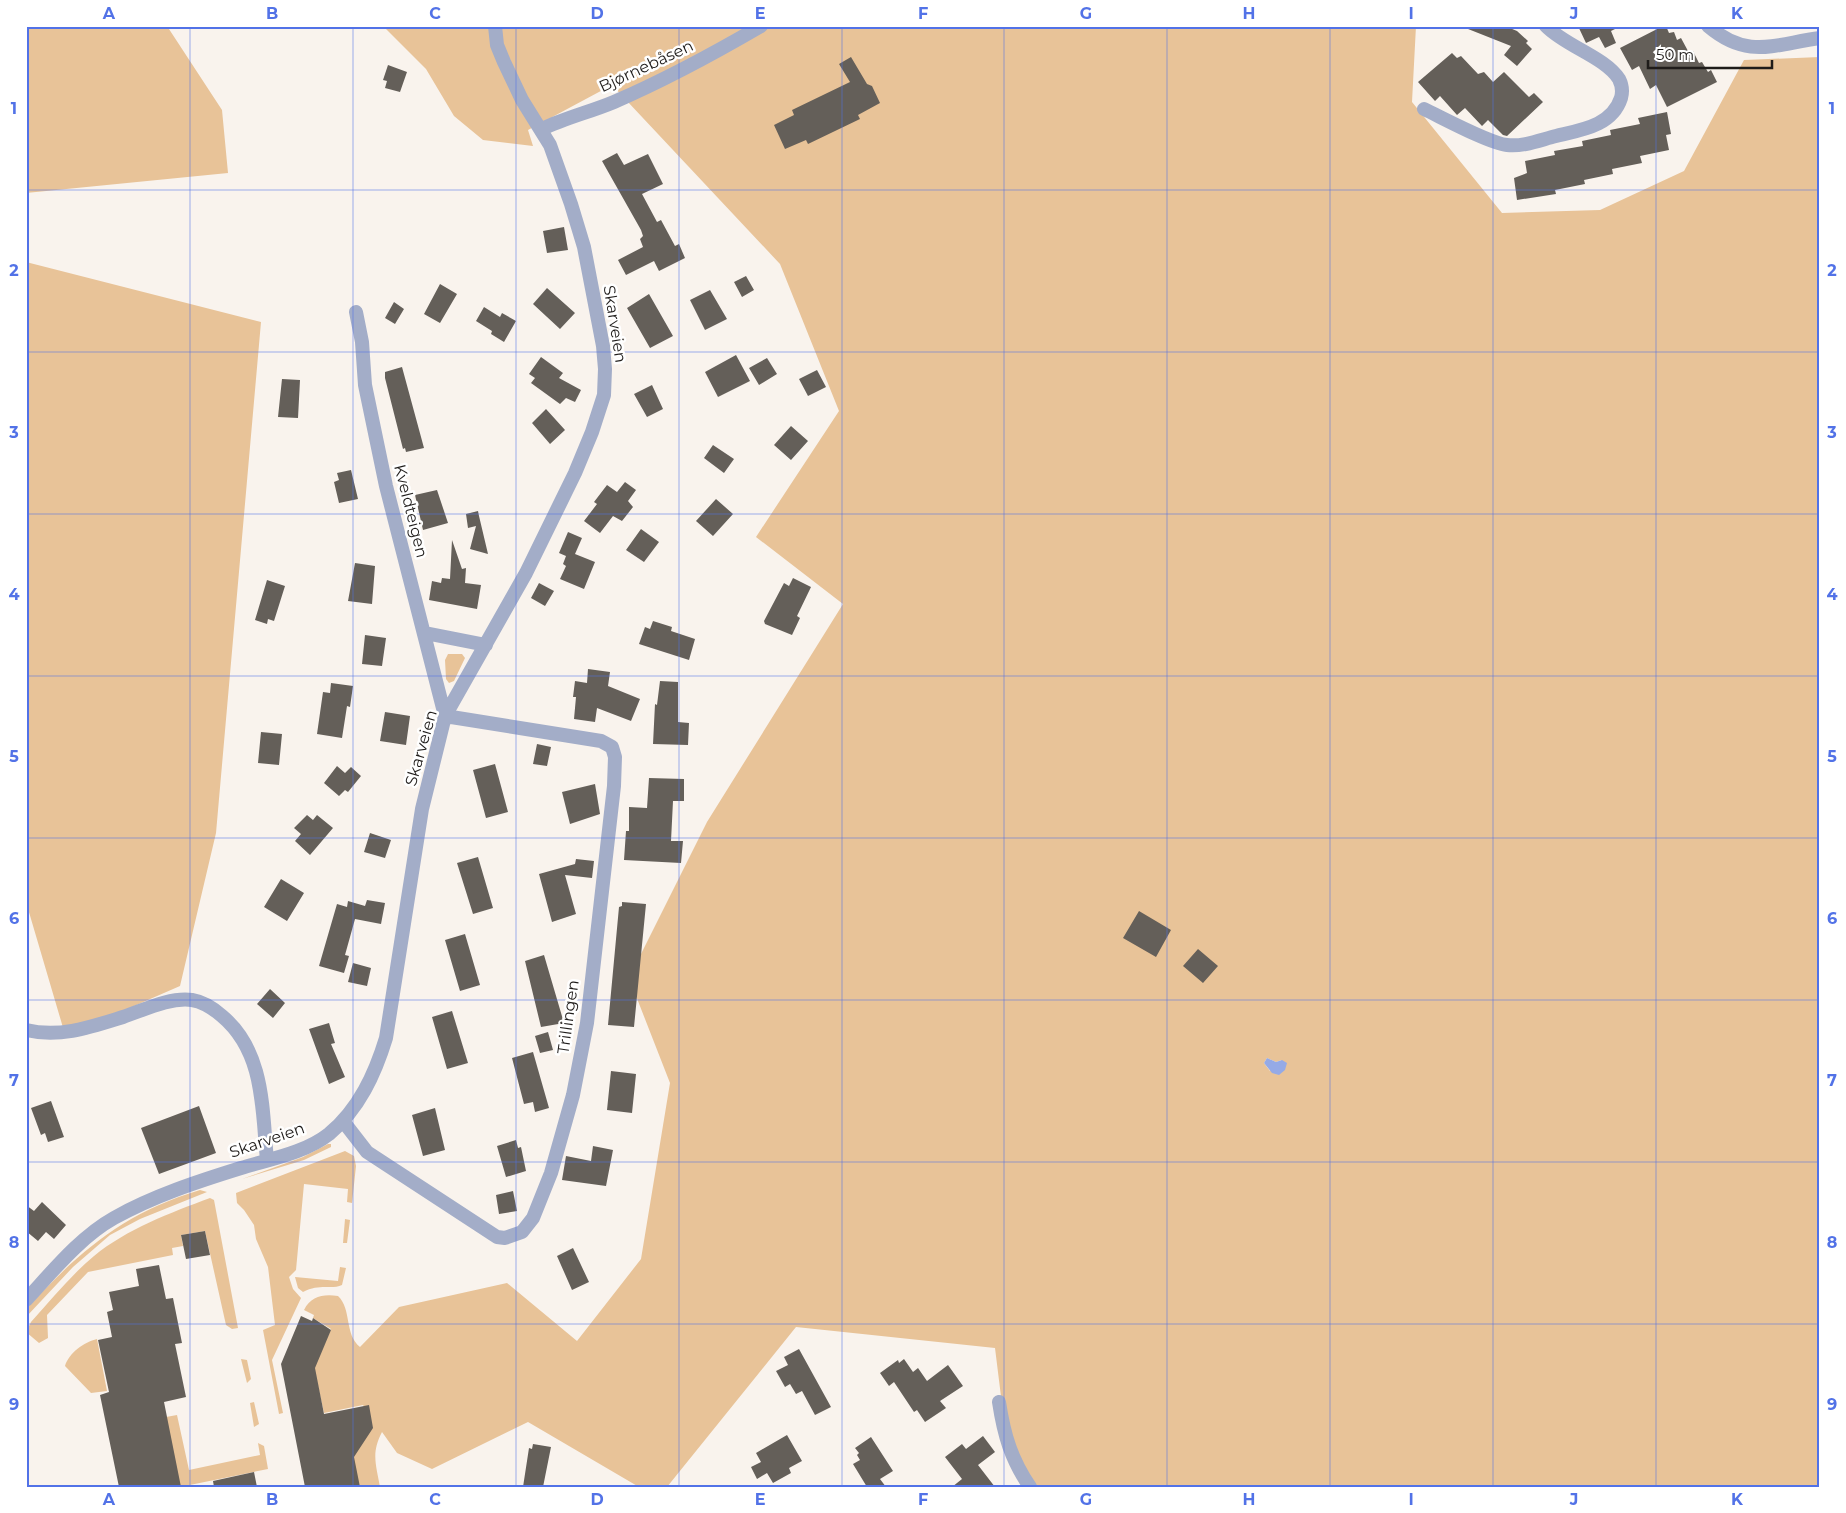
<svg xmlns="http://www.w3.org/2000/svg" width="1846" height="1513" font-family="Montserrat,sans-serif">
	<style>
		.green { fill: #e8c398; fill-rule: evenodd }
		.water { fill: #95aae6 }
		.building { fill: #645f59 }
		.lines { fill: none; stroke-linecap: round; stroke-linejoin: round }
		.street { stroke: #a3adc8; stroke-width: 14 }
		.grid { fill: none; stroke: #5272e7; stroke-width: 1; stroke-opacity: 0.55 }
		.labels { text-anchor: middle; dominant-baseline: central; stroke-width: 5; stroke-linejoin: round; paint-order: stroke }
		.street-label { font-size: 16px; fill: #1f1c1a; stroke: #fff }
		.neatline { fill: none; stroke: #5272e7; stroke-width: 2 }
		.grid-label { font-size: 16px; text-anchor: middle; font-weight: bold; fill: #5272e7 }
	</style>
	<rect width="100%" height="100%" fill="#f9f3ed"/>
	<path class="green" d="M26,26h141l55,84 6,63 -202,20z
		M383,26h1033l-4,76 90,111 98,-3 84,-39 60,-111 76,-3v1430h-782l-30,-34 -13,-105 -199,-21 -129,160h-28l-111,-65 -96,47 -35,-16 -15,-21c-11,21 -6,32 -2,55h-21l-7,-29 17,-45 -6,-8 -39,8 -10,-45 17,-39 -18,-11 1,-3 -10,-5c7,-14 19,-16 34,-14 14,13 6,38 22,51l39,-40 108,-24 70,58 64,-82 29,-176 -41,-105 78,-156 136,-218 -87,-67 83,-126 -59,-147 -168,-179 -84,45 5,16 -50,-6 -29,-24 -28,-47zM1267,1058l9,4 6,-2 -12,11 -6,-8z
		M26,262l235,60 -45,511 -36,153 -55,24 -61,21 -38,-129z
		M448,654h14l3,4 -11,23 -5,2 -3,-4 -1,-19z
		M328,1144h3v3l-27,13 -62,19 61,-22z
		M345,1151l9,5 2,10 -4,37 -5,-1 1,-13 -44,-5 -8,86 -7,7 4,12 8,9 -29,62 11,53 -4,1 -16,-84 12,-5 -7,-58 -12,-28 -2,-14 -10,-15 -7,-7 -1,-10z
		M200,1190l7,2 -67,27 -30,16 -37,32 -47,50v-8c53,-57 97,-96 174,-119z
		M210,1198l4,2 24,128 -6,1 -6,-4 -21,-94 -24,4 2,11 -11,2 1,7 -85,17 -41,43 1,23 -9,5 -13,-11 5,-10c20,-22 40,-47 63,-66 33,-27 76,-43 116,-58z
		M345,1219l5,1 -3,23h-4z
		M340,1267l6,1 -4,17c-10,5 -22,-2 -39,7l-5,-4 -3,-11 43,4z
		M97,1339l10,52 -16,2 -26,-27c4,-13 19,-24 32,-27z
		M241,1359l6,1 4,19 -4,4z
		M254,1402l5,22 -5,3 -4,-24z
		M177,1415l12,55 71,-15 -2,-12 6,3 4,23 -88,18 -14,-70z"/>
	<path class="water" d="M1267,1058l9,4 6,-2 5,3 -2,7 -6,5 -7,-2 -8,-10z"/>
	<path class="building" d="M1505,26l12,5 11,10 -2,2 6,6 -15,17 -13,-11 7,-9 -48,-19z
		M1578,26h43l-10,5 5,12 -11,5 -6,-11 -13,6z
		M1663,26h3l3,7 5,-1 3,8 4,-2 7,13h5l6,12 3,-1 6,10 3,-2 6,12 -50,25 -11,-22 -6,4 -11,-23 -7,4 -12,-22z
		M1452,53l5,5 4,-2 17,18 6,-2 9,10 11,-10 25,25 5,-4 9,9 -36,34 -4,-1 -15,-15 -6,6 -17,-18 -8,7 -17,-19 -5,5 -17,-19z
		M851,57l16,27 5,2 8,17 -22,12 2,4 -52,25 -2,-4 -21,9 -11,-24 20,-10 -2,-5 58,-28 -11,-18z
		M388,65l19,7 -7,20 -15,-4 2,-7 -4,-1z
		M1667,112l4,22 -5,1 3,15 -29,6 2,7 -30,6 1,5 -29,6 1,4 -30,6 1,4 -39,6 -3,-22 13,-5 -2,-12 30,-6 -1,-4 29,-5 -1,-5 29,-6 -1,-5 30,-6 -2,-6z
		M617,153l7,12 24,-11 15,30 -21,10 15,28 4,-2 14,26 4,-2 6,14 -26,13 -5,-10 -28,14 -8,-15 25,-13 -3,-8 3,-3 -2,-6 -39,-69z
		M564,227l4,23 -21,3 -4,-22z
		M746,276l8,14 -12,7 -8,-15z
		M440,284l17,10 -17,29 -16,-9z
		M547,288l28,25 -15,16 -27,-25z
		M710,290l17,29 -22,11 -15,-30z
		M649,294l24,42 -23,12 -23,-40z
		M394,302l10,7 -9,15 -10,-6z
		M484,307l16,10 2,-4 14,8 -12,21 -13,-8 1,-3 -16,-10z
		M736,355l14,26 -32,16 -13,-25z
		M541,357l22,16 -4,5 22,12 -6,12 -9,-4 -6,6 -29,-21 4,-5 -6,-4z
		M767,358l10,16 -18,11 -10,-17z
		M402,367l22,81 -18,4 -1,-4 -2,1 -18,-71v-6z
		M817,370l9,17 -18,9 -9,-17z
		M282,379l18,1 -2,38 -20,-1z
		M652,385l11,24 -16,8 -13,-23z
		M546,409l19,21 -15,14 -18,-21z
		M791,426l17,15 -17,19 -17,-15z
		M713,445l21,14 -10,14 -20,-15z
		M351,470l7,29 -19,4 -5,-21 5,-2 -2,-7z
		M625,482l11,8 -8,11 5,6 -11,14 -9,-5 -13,17 -16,-12 13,-17 -3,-2 13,-17 10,7z
		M437,490l11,33 -25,7 -8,-35z
		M716,499l17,15 -20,22 -17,-15z
		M478,511l1,5 9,38 -18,-5 6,-23 -8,2 -2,-14z
		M641,529l18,13 -15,20 -18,-12z
		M568,532l14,6 -7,16 20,8 -11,27 -24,-10 6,-13 -3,-2 3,-8 -7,-3z
		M452,540l10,29 4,-1 -1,15 16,2 -4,24 -48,-9 3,-19 9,2 1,-5 8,1z
		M355,563l20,3 -3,38 -24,-3z
		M793,578l18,9 -14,29 3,2 -8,17 -27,-11 -1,-3 20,-38 5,3z
		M267,580l18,6 -11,35 -6,-2 -1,5 -12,-4z
		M539,583l15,8 -9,15 -14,-8z
		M653,621l19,6 -1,4 24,8 -6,21 -50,-16 6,-17 5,2z
		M365,635l21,3 -4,28 -20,-2z
		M588,669l22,3 -2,14 32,13 -9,22 -34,-13 -2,14 -21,-3 2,-22h-3l2,-16 12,2z
		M660,681l18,1v40l11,1 -1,22 -35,-1 2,-40 2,1z
		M331,683l22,3 -3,21 -3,-1 -5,32 -25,-4 6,-42 7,1z
		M385,712l25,4 -4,29 -26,-4z
		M261,732l21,2 -3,31 -21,-2z
		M537,744l14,3 -4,19 -14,-2z
		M495,764l13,48 -22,6 -13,-48z
		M337,766l8,7 6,-6 10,9 -13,16 -3,-2 -6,6 -15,-13z
		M649,778l35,1v22h-11l-2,40h12l-2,22 -57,-3 2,-29h3v-24l18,1z
		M595,784l5,30 -30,10 -8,-32z
		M307,815l6,5 4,-5 16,13 -23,27 -15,-14 6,-7 -7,-6z
		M370,833l21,7 -6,18 -21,-6z
		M478,857l15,51 -20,6 -16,-51z
		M576,859l18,2 -2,17 -27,-3 11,39 -24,8 -13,-48 36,-10z
		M281,879l23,14 -17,28 -23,-14z
		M367,900l18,3 -4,21 -26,-5 -10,36 4,1 -5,17 -25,-7 18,-62 10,3 1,-6 17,5z
		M622,902l24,2 -12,123 -26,-2 11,-118 3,-1z
		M1139,911l32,19 -15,27 -33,-19z
		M465,934l15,51 -20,6 -15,-51z
		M1198,949l20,17 -15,17 -20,-17z
		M544,955l20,68 -23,4 -16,-66z
		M353,963l18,5 -4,18 -19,-4z
		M270,989l15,14 -12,15 -16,-14z
		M452,1011l16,52 -21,6 -15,-52z
		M329,1023l6,20 -4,1 14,33 -16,7 -20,-55z
		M548,1032l5,18 -13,3 -5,-17z
		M533,1052l16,56 -14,4 -2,-10 -9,2 -12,-46z
		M611,1071l25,3 -4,39 -25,-3z
		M51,1101l13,36 -16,5 -3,-9 -4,2 -10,-27z
		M199,1106l17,47 -57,21 -18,-46z
		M435,1108l10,42 -22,6 -11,-41z
		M516,1140l2,8 3,-1 5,24 -20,6 -9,-31z
		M593,1146l20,4 -7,36 -44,-6 4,-24 25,5z
		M513,1191l4,20 -18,3 -3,-19z
		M42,1202l24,23 -12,14 -8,-7 -8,9 -12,-10v-26l8,6z
		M205,1231l5,24 -24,4 -5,-24z
		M573,1248l16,34 -17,8 -15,-34z
		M159,1265l7,34 7,-1 9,45 -7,1 11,53 -22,5 17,85h-62l-19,-92 9,-3 -11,-52 14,-3 -5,-25 6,-2 -4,-18 30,-6 -3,-17z
		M301,1316l11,5 1,-3 18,12 -16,38 9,46 45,-9 4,23 -19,29 6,30h-55l-24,-123z
		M799,1349l32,58 -16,8 -13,-24 -6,3 -6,-10 -5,3 -9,-16 12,-6 -4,-8z
		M904,1359l9,13 5,-4 9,13 21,-16 15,21 -23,15 6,7 -21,14 -8,-12 -3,2 -20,-30 -5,4 -9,-13 18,-13 1,3z
		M787,1435l15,26 -13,7 2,5 -18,10 -6,-10 -10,6 -6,-12 10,-5 -5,-9z
		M983,1436l12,16 -17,13 17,22h-43l10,-8 -17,-22 17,-13 4,5z
		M871,1437l22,34 -13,8 6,8h-19l-14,-23 7,-4 -3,-5 2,-2 -4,-5z
		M533,1444l18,3 -8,40h-20l6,-39 3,1z
		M254,1472l3,15h-43l-1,-6z"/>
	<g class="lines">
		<path class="street" d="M1708,26c40,34 66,18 112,12
			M1424,109c19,9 65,34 83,36 16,2 33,-5 49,-9 25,-6 56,-10 65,-38 2,-7 1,-13 -2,-19 -14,-22 -54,-33 -73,-53
			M542,129c23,-11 48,-17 72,-27 51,-22 99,-48 147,-76
			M425,633l61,12
			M26,1030c34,8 65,-3 97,-13 21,-7 46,-20 69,-17 12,2 22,9 30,16 43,36 40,94 45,144
			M343,1121l24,31 130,85 8,1 17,-6 11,-14 18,-45 22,-78 14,-72 27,-237 1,-29 -3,-10 -11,-6 -156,-25 -59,-230 -21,-101 -3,-43 -6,-30
			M26,1300c26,-28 54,-63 88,-82 39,-22 85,-37 127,-50 29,-9 64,-15 88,-34 30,-25 46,-60 57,-96l36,-229 23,-93 81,-143 49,-100 17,-41 12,-37 1,-26 -2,-23 -19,-99 -13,-43 -21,-59 -28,-45 -18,-38 -7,-17 -2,-19
			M999,1402c5,33 12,57 31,85"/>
	</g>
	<path class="grid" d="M190,26v1461M353,26v1461M516,26v1461M679,26v1461M842,26v1461M1004,26v1461M1167,26v1461M1330,26v1461M1493,26v1461M1656,26v1461M26,190h1794M26,352h1794M26,514h1794M26,676h1794M26,838h1794M26,1000h1794M26,1162h1794M26,1324h1794"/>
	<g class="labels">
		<g class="street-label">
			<text transform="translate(646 66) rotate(-25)">Bjørnebåsen</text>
			<text transform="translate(615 324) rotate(81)">Skarveien</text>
			<text transform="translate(411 511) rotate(76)">Kveldteigen</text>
			<text transform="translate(421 748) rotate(-74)">Skarveien</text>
			<text transform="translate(568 1017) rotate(-82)">Trillingen</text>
			<text transform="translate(267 1140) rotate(-19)">Skarveien</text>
		</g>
	</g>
	<rect width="1846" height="1513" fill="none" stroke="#ffffff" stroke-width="55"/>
	<path d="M1648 60v8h124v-8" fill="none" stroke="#1f1c1a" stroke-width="2.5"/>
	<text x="1656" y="60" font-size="15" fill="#1f1c1a" stroke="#ffffff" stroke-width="4" paint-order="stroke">50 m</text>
	<rect x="28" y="28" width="1790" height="1458" class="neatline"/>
	<g class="grid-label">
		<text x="109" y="19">A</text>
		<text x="272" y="19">B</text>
		<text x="435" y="19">C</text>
		<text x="597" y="19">D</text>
		<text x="760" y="19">E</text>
		<text x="923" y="19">F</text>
		<text x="1086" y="19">G</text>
		<text x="1249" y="19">H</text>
		<text x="1411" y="19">I</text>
		<text x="1574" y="19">J</text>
		<text x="1737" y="19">K</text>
		<text x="14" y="114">1</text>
		<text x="1832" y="114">1</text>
		<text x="14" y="276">2</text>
		<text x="1832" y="276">2</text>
		<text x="14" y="438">3</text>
		<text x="1832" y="438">3</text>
		<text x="14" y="600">4</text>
		<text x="1832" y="600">4</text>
		<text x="14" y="762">5</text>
		<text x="1832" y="762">5</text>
		<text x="14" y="924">6</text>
		<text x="1832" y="924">6</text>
		<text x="14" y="1086">7</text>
		<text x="1832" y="1086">7</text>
		<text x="14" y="1248">8</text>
		<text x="1832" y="1248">8</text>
		<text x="14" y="1410">9</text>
		<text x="1832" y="1410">9</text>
		<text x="109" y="1505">A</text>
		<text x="272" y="1505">B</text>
		<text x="435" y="1505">C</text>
		<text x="597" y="1505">D</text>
		<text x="760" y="1505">E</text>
		<text x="923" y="1505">F</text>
		<text x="1086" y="1505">G</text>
		<text x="1249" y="1505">H</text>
		<text x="1411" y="1505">I</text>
		<text x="1574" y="1505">J</text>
		<text x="1737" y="1505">K</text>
	</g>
</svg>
